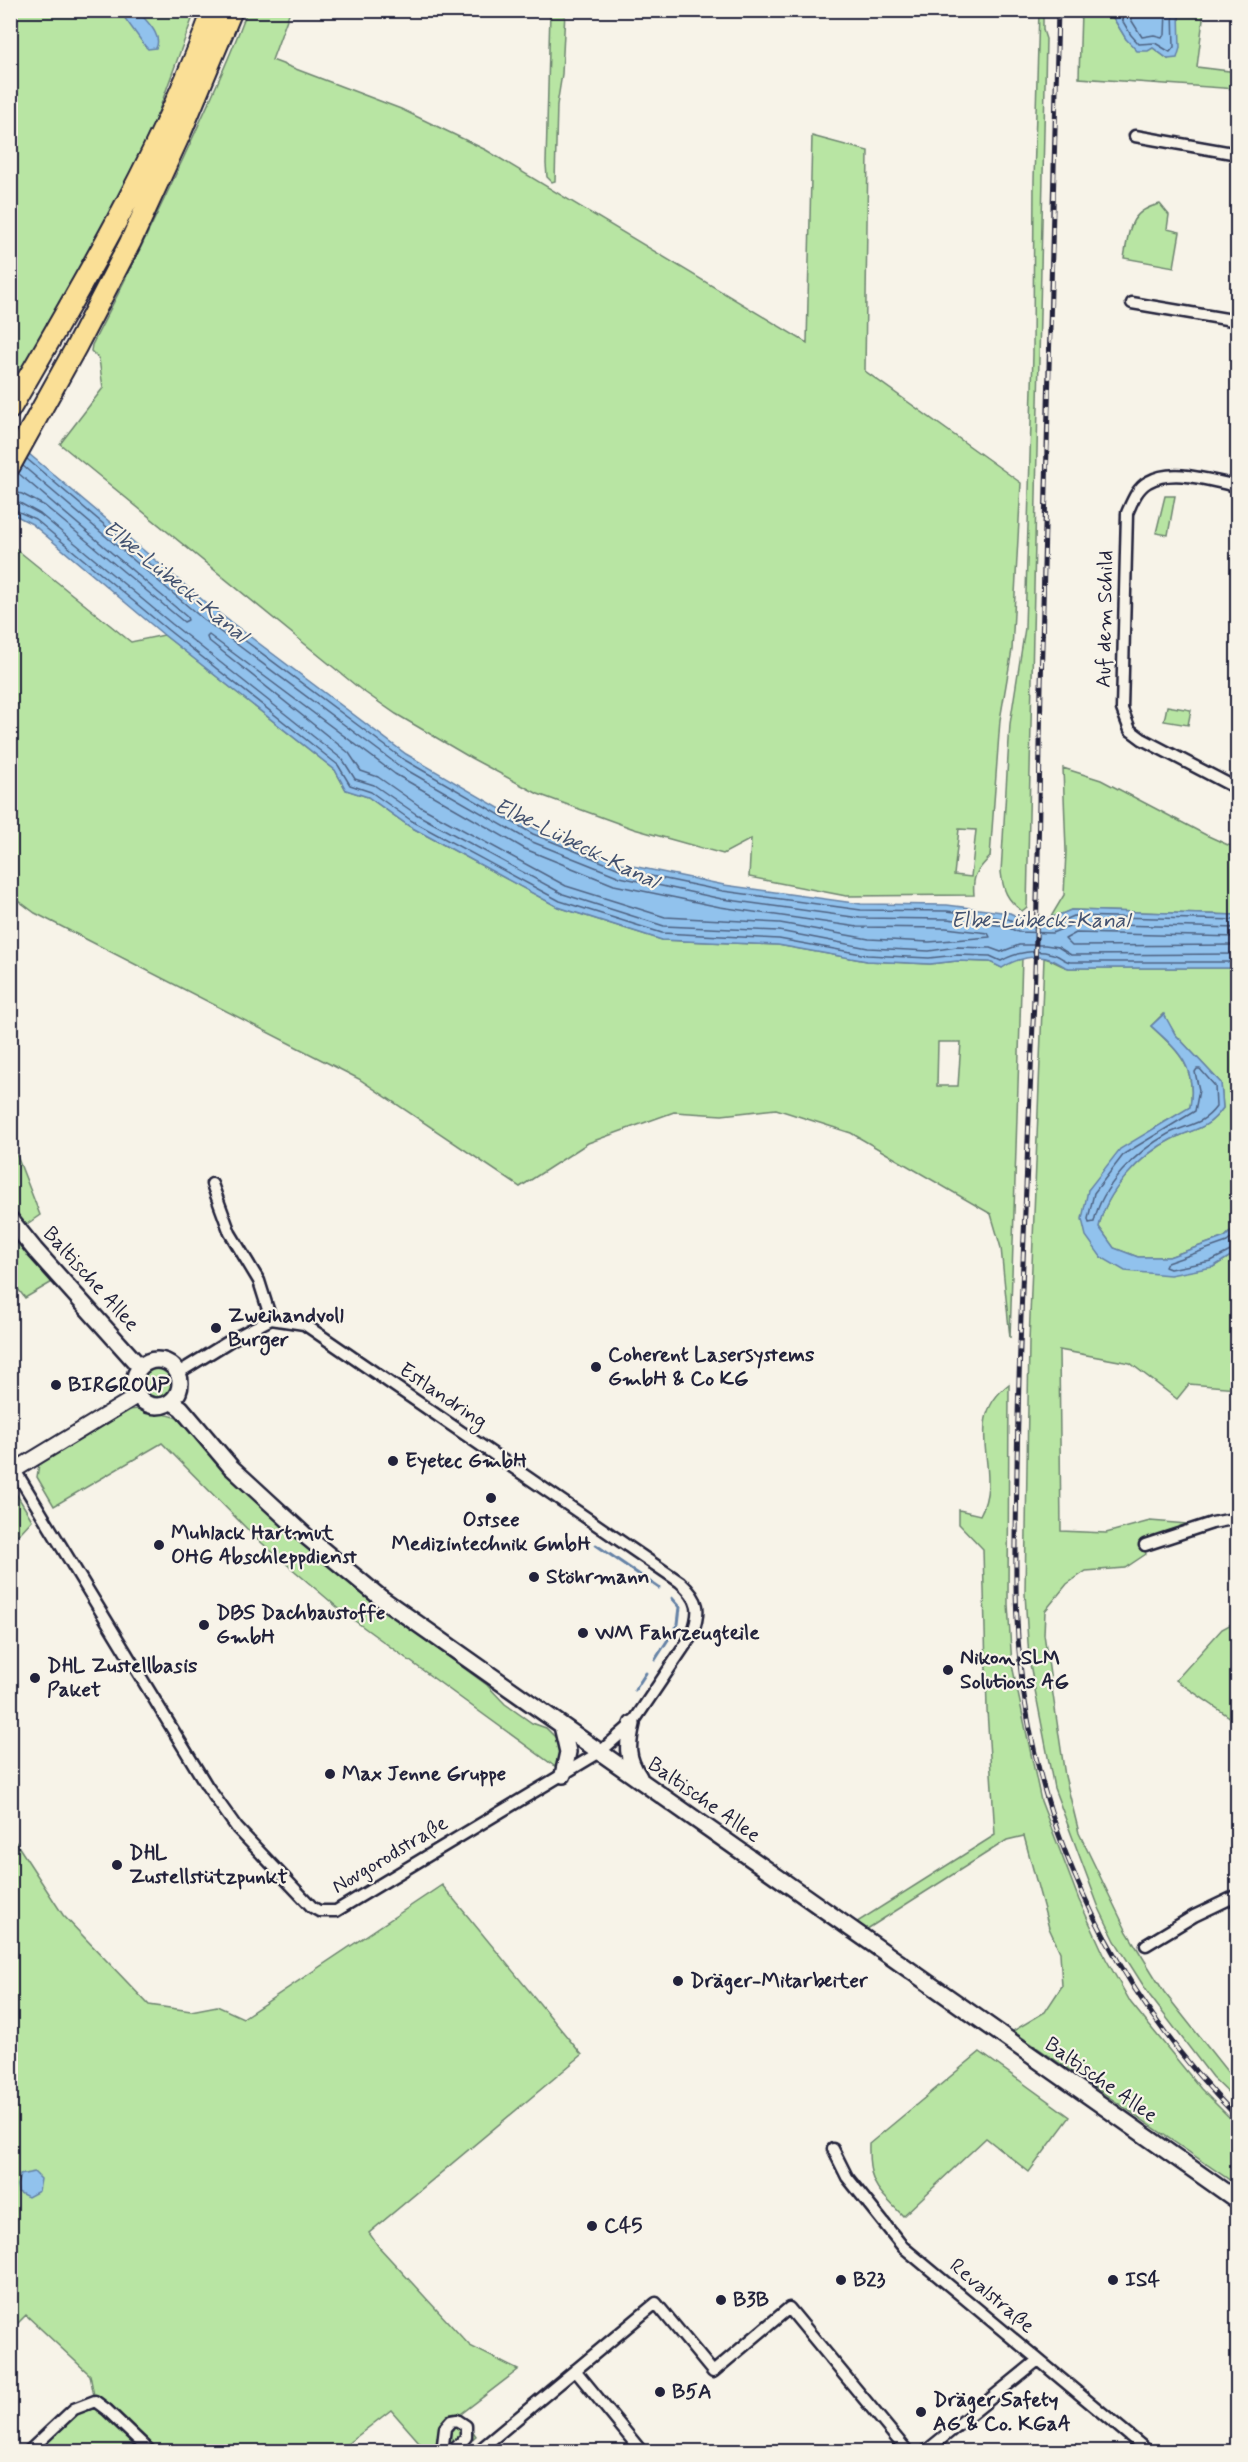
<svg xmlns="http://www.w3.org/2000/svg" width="1248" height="2462" font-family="Mynerve,sans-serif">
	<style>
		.green { fill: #b8e5a3; stroke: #6d846f; stroke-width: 1.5; fill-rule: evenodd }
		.water { fill: #91c2ed; stroke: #6582a6; stroke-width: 1.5 }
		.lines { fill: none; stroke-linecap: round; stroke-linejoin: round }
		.shore { stroke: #4e6282; stroke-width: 1.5 }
		.stream { stroke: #6582a6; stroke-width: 3 }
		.minor-casing { stroke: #22223b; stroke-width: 15 }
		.tertiary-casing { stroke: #22223b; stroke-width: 18 }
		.secondary-casing { stroke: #22223b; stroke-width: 20 }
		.motorway-casing { stroke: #22223b; stroke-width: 24 }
		.minor { stroke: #f7f3e8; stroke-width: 10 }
		.tertiary { stroke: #f7f3e8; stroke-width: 14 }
		.secondary { stroke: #f7f3e8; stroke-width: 15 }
		.motorway { stroke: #fadf96; stroke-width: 20 }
		.rail-casing { stroke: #22223b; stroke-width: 5 }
		.rail { stroke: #f7f3e8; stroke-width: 3; stroke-dasharray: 9; stroke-linecap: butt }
		.poi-dot { fill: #22223b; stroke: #f7f3e8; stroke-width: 2 }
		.labels { text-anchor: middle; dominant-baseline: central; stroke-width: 4.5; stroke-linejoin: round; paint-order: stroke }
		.street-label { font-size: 21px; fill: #22223b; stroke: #f7f3e8 }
		.poi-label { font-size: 21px; font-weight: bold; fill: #22223b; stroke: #f7f3e8; text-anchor: start }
		.water-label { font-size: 22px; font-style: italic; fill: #435270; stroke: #f7f3e8 }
	</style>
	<rect width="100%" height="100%" fill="#f7f3e8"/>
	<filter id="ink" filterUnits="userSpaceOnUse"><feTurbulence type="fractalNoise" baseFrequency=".0167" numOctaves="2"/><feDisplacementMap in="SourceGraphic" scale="12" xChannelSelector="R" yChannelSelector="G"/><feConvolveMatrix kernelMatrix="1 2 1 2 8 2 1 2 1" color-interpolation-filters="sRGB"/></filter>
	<g filter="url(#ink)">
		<path class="green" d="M1043,10v20l3,9 -19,868 -5,4c-15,-11 -19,-21 -21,-39l9,-148 15,-96 8,-274 1,-174 5,-169z
			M10,11h185l-40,110 -58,120 -86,147z
			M247,11h43l-18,49 129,49 85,41 321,193 5,-207 56,15 -3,220 156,112 -9,167 -12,70 -10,137c-13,14 -18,18 -16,38l-128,1 -97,-19 2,-38 -28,15 -89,-25 -96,-35 -67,-36 -75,-44 -36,-25 -300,-245 43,-56 -4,-29 -8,-8 1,-6c36,-70 70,-140 103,-212 18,-40 37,-80 52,-122zM959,829l17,1 -5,47 -17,-2z
			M550,11h15l-3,63 -5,31 -2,76 -3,1 -5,-5 -1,-13z
			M1081,11h28l17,28 27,9 15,11 10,-21 1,-27h25l-7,56 40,5v17l-158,-11z
			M1160,204l9,11 -2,14 13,3 -6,35 -50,-9c5,-27 4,-47 36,-54z
			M1165,496h10l-7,39 -12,-2z
			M10,544l121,98 33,-7 171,135 11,20 22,7 41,29 149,81 104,33 116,5 89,16 63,3 27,-3 33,1 12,6 10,-7 10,-3 -12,380 -9,-90 -10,-34 -140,-81 -75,-24 -54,6 -48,-3 -86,31 -68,44 -161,-108 -324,-166 -24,-18zM938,1042h23l-3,44h-21z
			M1167,706l24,4 -3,15 -24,-4z
			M1063,768l38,12 105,55 22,10 9,2v68l-166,-5 -22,10 15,-25 2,-44z
			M1044,958c10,2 15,8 25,10h168v257l-12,12 -56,20h-31l-24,-9 -15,-21c6,-34 42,-73 73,-88 23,-11 34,-8 51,-31l-2,-25 -46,-49 -12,-20 -12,12c28,26 46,41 39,82l-31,17 -71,65 13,67 112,10 24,-15v136l-48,-4 -12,15 -47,-36 -71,-13 2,181 45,2 44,-12 38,3 -46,16 4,14 -21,14 -39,3 -19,13 -22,27 -1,23 21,142 14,57 48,99 37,60 73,92v17l-25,-24 -62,-81 -35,-55 -16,-33 -45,-120 -25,-129 -4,-66 4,-251z
			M10,1138l30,77 -16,11 -13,-21z
			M10,1234l44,47 -29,17 -14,-18z
			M141 1384a18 18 0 1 1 36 0a18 18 0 1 1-36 0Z
			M1009,1384l-1,220 4,61 29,136 38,99 27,59 25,44 70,86 36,36v60l-224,-154 32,-19 17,-26 -2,-34 -11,-24 -25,-92 -17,4 -143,91 -10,-7 141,-89 -8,-125 -4,-161 -24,-25v-14l21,5c25,-46 -21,-92 29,-131z
			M138,1409c13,6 27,3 39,9l98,100 51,45 68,54 93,68 18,19 27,19 14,5 16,16 -5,24 -213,-155 -88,-75 -94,-95 -108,63 -17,-29 2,-13 89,-54z
			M11,1490h3l18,30 -11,12 -10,7z
			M1237,1621v101l-61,-42 46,-51z
			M11,1835l52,80 86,90 42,6 26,-5 26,12 199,-133 140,170 -213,178 10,14 91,99 48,24 -57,44 15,22 -17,15h-32l-36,-41 -53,41h-310l26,-23 41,-27 -5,-26 -64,-60 -15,15z
			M980,2052l90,65 -41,55 -43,-34 -83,78c-27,-28 -35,-32 -34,-72z"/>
		<path class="water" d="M123,11h15c8,10 25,24 18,37l-8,1 -3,-3 -21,-29z
			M1109,11h70l1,37 -3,10 -9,1 -15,-11 -5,3h-11l-11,-12z
			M10,438l202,170 194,146 129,75 88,35 101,21 137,19 86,1 63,8c20,12 41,6 61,-3l166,5v53h-168c-7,-1 -10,-6 -17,-8 -15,-7 -37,-1 -50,8l-12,-6 -33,-1 -27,3 -63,-3 -89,-16 -116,-5 -104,-33 -149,-81 -41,-29 -22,-7 -11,-20 -171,-135 -132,-111 -21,-11z
			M1164,1014l11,20 46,49 2,25c-17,23 -28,20 -51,31 -31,15 -67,54 -73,88l15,21 24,9h31l56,-20 12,-12v27l-24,15 -43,8 -45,-4 -24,-14 -15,-21 -4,-17 6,-29 32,-41 70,-42c7,-40 -11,-56 -39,-81z
			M34,2172l7,7 -2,12 -11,6 -10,-5 -1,-7 3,-10z"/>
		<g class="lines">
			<path class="shore" d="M1116,10l15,25 8,9 16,-1 15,9 4,-5 -1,-37
				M1125,10l17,27 12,-2 8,2 3,-2 1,-25
				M27,459l181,154 195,146 130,75 89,36 101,21 138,19 86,1 61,8 11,5 31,2 23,-10 165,4
				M23,466l180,153 195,146 132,76 90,36 102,22 138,19 87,1 58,7 13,6 34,1 22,-9 164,4
				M10,491l12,3 23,12 133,111 6,5 4,-2 -1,-3 -169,-144
				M10,500l8,2 22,12 132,110 171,136 12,19 19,6 42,29 147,80 101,32 115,5 89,17 61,3 28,-4 33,1 11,4 18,-7h26l13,2 13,8 167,-1
				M10,508l25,11 133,111 170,135 12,20 21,7 41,29 148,80 102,32 117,6 88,16 62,3 28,-3 33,1 11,5c15,-9 35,-12 52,-7 6,1 10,7 17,8h168
				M209,635l186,139 130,75 89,36 106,22 138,20 88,1 42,5 2,4 -61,5 -60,-3 -89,-16 -115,-6 -99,-31 -145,-79 -43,-30 -17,-6 -12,-18 -141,-113 -1,-3z
				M1238,937l-162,-4 -11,6 7,7 166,-1
				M1197,1069h3l15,17 1,21c-14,19 -29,17 -48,27 -31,17 -67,52 -74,88l-5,1 -1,-4 6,-26 30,-39 71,-43 4,-21 -4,-18z
				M1238,1233l-11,9 -60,21 -2,4 5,2 41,-8 27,-14"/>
			<path class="stream" d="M596,1545l63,43
				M655,1660l23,-36 2,-17 -8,-9
				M635,1690l11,-17"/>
			<defs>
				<path id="minor" d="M1135,136l103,18
					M1132,303l106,18
					M1237,486c-27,-5 -64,-19 -89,-4 -11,6 -16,20 -21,31l-5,196 8,21 12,9 96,50
					M212,1184l18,49 29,48 12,38
					M10,1462l197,324 30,42 75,79 7,4h17l264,-159 32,-28 60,-89c9,-25 8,-35 -12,-53l-376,-258 -33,-5 -38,20 -55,34
					M1145,1545l67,-22 26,-5
					M1146,1945l48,-29 44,-21
					M833,2149l14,28 56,70 246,205
					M575,2370l67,82
					M28,2452l46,-43 21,-8 12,9 44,42
					M442,2452l3,-24 6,-7 6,-1 9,6v11l-14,15
					M477,2452l179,-149 57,69 76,-64 119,144
					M925,2452l113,-92"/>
				<path id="tertiary" d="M10,1473l127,-77"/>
				<path id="secondary" d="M10,1219l25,31 105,117
					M134 1383a23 23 0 1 1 46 0a23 23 0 1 1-46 0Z
					M172,1402l9,6 50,59 76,70 74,61 857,603
					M632,1724c-5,21 -6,34 7,53
					M562,1726l6,26 -5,23"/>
				<path id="motorway" d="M10,409c75,-129 152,-258 203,-399
					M10,466l66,-119 54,-104 51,-111 51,-122"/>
			</defs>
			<use href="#minor" class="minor-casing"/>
			<use href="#tertiary" class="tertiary-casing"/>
			<use href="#secondary" class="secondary-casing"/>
			<use href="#motorway" class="motorway-casing"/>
			<use href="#minor" class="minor"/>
			<use href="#tertiary" class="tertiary"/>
			<use href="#secondary" class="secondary"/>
			<use href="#motorway" class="motorway"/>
			<defs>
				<path id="rail" d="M1058,10c-5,226 -11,451 -17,676 -2,112 -3,225 -8,337 -6,149 -14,298 -16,446 -1,84 -5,167 11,250 27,151 103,290 210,399"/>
			</defs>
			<use href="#rail" class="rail-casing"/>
			<use href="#rail" class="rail"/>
		</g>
	</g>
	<g class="poi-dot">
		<circle cx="216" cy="1328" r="6"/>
		<circle cx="596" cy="1367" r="6"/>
		<circle cx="56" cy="1385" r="6"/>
		<circle cx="393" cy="1461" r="6"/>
		<circle cx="491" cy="1498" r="6"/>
		<circle cx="159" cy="1545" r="6"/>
		<circle cx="534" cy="1577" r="6"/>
		<circle cx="204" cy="1625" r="6"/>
		<circle cx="583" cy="1633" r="6"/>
		<circle cx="948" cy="1670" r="6"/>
		<circle cx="35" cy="1678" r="6"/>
		<circle cx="330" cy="1774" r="6"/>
		<circle cx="117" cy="1865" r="6"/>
		<circle cx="678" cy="1981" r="6"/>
		<circle cx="592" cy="2226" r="6"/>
		<circle cx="841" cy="2280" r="6"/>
		<circle cx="1113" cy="2280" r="6"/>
		<circle cx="721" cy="2300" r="6"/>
		<circle cx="660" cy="2392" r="6"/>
		<circle cx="921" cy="2412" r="6"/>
	</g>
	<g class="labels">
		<g class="street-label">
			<text transform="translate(1105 619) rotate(-89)">Auf dem Schild</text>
			<text transform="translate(91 1279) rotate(48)">Baltische Allee</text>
			<text transform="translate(443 1396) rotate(34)">Estlandring</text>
			<text transform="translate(704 1800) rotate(35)">Baltische Allee</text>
			<text transform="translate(390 1855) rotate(-31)">Novgorodstraße</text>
			<text transform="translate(1101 2080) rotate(35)">Baltische Allee</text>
			<text transform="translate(992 2296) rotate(40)">Revalstraße</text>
		</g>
		<g class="poi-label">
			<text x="228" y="1316">Zweihandvoll<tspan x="228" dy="24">Burger</tspan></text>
			<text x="608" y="1355">Coherent Lasersystems<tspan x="608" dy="24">GmbH &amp; Co KG</tspan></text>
			<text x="68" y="1385">BIRGROUP</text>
			<text x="405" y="1461">Eyetec GmbH</text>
			<text x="491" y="1520" text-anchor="middle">Ostsee<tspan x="491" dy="24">Medizintechnik GmbH</tspan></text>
			<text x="171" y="1533">Muhlack Hartmut<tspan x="171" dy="24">OHG Abschleppdienst</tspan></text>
			<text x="546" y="1577">Stöhrmann</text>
			<text x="216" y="1613">DBS Dachbaustoffe<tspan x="216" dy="24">GmbH</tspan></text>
			<text x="595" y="1633">WM Fahrzeugteile</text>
			<text x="960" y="1658">Nikon SLM<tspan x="960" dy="24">Solutions AG</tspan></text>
			<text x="47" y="1666">DHL Zustellbasis<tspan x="47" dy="24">Paket</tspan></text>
			<text x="342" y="1774">Max Jenne Gruppe</text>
			<text x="129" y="1853">DHL<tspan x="129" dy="24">Zustellstützpunkt</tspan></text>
			<text x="690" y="1981">Dräger-Mitarbeiter</text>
			<text x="604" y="2226">C45</text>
			<text x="853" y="2280">B23</text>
			<text x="1125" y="2280">IS4</text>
			<text x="733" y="2300">B3B</text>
			<text x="672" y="2392">B5A</text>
			<text x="933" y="2400">Dräger Safety<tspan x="933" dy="24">AG &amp; Co. KGaA</tspan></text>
		</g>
		<g class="water-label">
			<text transform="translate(175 582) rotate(39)">Elbe-Lübeck-Kanal</text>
			<text transform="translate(576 844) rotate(26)">Elbe-Lübeck-Kanal</text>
			<text x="1040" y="921">Elbe-Lübeck-Kanal</text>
		</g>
	</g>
	<rect width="1248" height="2462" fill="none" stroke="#f7f3e8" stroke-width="36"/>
	<rect x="18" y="18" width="1212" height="2426" fill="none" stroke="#22223b" stroke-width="2" filter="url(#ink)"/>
</svg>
